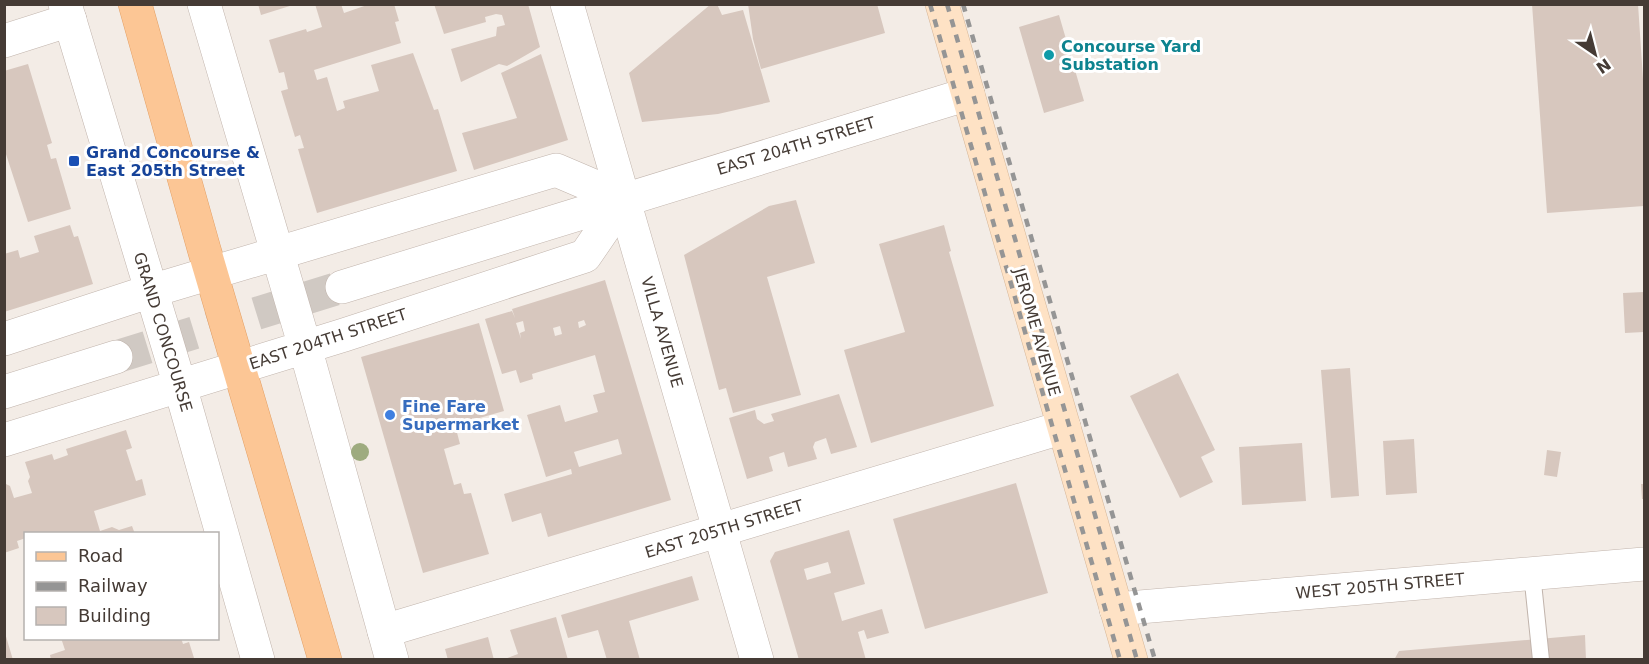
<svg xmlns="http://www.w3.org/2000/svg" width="1649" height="664" font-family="'DejaVu Sans',sans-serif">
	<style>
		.building { fill: #d7c7be; fill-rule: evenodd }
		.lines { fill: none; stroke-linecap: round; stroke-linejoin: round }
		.tertiary-tunnel { stroke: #d0c9c3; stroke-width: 33; stroke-dasharray: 33 16; stroke-linecap: butt }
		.service-casing { stroke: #c1b4ac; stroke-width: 18 }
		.minor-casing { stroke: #c1b4ac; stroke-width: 34 }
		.tertiary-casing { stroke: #c1b4ac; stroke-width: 34 }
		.secondary-casing { stroke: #d5b698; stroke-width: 34 }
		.primary-casing { stroke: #e29f65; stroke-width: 34 }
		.service { stroke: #fff; stroke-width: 16 }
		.minor { stroke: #fff; stroke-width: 33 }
		.tertiary { stroke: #fff; stroke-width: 33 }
		.secondary { stroke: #fee2c5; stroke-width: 33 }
		.primary { stroke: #fcc695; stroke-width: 33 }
		.rail { stroke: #959595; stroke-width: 4.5; stroke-dasharray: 8 8; stroke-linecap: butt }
		.tree { fill: #9eab7f }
		.culture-dot { fill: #0f9aa8; stroke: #fff; stroke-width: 2 }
		.transit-dot { fill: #1a4fb4; stroke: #fff; stroke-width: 2 }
		.shop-dot { fill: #3f7fe0; stroke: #fff; stroke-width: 2 }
		.labels { text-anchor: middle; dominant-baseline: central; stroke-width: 6; stroke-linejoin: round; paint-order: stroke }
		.culture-label { font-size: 16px; font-weight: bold; fill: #0d838f; stroke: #fff; text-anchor: start }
		.street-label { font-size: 16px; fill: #453b35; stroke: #fff }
		.transit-label { font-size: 16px; font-weight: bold; fill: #164399; stroke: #fff; text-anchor: start }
		.shop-label { font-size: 16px; font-weight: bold; fill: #366cbe; stroke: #fff; text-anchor: start }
	</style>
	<rect width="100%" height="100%" fill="#f3ece6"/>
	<path class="building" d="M258,4h35v1l-32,10z
		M315,4h26l3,9 26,-9h24l5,17 -4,1 6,21 -87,27 3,10 10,-3 10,34 8,-3 -2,-7 36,-10 -8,-26 42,-12 21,57 4,-1 19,62 -140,42 -19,-64 6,-1 -4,-13 -5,2 -14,-46 7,-2 -4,-17 -5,1 -10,-33 37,-11 1,3 15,-5z
		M434,4h94l12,43 -33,19 -8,-2 -38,18 -10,-33 45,-13 1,-9 8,-2 -3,-10 -6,-1 -11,3 1,5 -42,12z
		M711,4h6l5,11 21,-5 27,92 -52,12 -76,8 -13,-49z
		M748,4h129l8,29 -124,36 -8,-30z
		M1532,4h106l6,90v112l-97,7z
		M1059,15l25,86 -40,12 -25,-86z
		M541,54l27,86 -94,30 -12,-37 55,-15 -16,-45z
		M28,64l24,79 -5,2 4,14 5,-1 15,51 -43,13 -24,-74v-77z
		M796,200l19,63 -48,14 34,118 -68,18 -7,-25 -7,2 -35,-135 85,-49z
		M70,225l4,12 4,-1 15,48 -89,28v-58l14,-4 2,8 19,-6 -5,-16z
		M944,225l7,26 -2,1 45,154 -123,37 -27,-93 61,-18 -26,-88z
		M605,280l66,220 -123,37 -7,-24 -29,9 -8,-28 68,-20 -1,-5 -25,8 -19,-62 33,-10 5,17 33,-10 -5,-17 12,-3 -10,-37 -63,19 1,5 -13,4 -4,-13 -14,4 -17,-55 27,-8 3,7 -3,-9zM584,320l2,5 -7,3 -1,-6zM523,321l2,10 -5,2 1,6 -5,-16zM560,326l2,8 -7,2 -2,-8zM618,439l4,15 -43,13 -5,-15z
		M1644,292v40l-19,1 -2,-40z
		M479,323l25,88 -49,14 5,19 -16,5 10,36 7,-2 3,11 7,-1 18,61 -66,19 -62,-216z
		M1350,368l9,128 -28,2 -10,-128z
		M1178,373l37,77 -14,7 12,25 -33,16 -50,-102z
		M839,394l18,53 -26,7 -5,-16 -11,4 -2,5 4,12 -29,8 -4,-15 -15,5 4,14 -26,8 -18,-61 26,-8 2,9 7,5 10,-3 -3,-7z
		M126,430l6,18 -6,2 10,31 6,-2 4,16 -52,16 6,20 12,-4 7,3 13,-4 3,8h-109v4l-9,3 2,7 -15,5v-70l6,3 4,12 18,-5 -4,-12 2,-4 -5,-15 27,-8 2,6 14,-5 -2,-6z
		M1414,439l3,54 -31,2 -3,-54z
		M1302,443l4,58 -64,4 -3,-58z
		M1547,450l14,2 -4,25 -13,-2z
		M1016,483l32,110 -123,36 -32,-110z
		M1641,484h3v15h-2z
		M849,530l16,54 -31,9 8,28 40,-12 7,24 -22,6 -3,-9 -6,2 8,28h-67l-29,-99 5,-9zM828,562l3,11 -24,7 -3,-11z
		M692,576l7,24 -70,21 11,39h-33l-9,-30 -30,8 -7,-23z
		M556,617l12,43h-66l16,-6 -8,-24z
		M4,633h1l8,27h-9z
		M1585,635l1,25h-192l5,-9z
		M488,637l6,23h-46l-3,-11z
		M61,638h120l2,6 6,-2 5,16 -143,2 -1,-5 15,-5z"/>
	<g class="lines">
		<path class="tertiary-tunnel" d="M116,357l226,-70"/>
		<defs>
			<path id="service" d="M1532,573l9,87"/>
			<path id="minor" d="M567,4l190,656
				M4,41l66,-21
				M1116,609l528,-45
				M384,631l680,-204"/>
			<path id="tertiary" d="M65,4l115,382 78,274
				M204,4l101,343 87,313
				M342,287l626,-193
				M4,339l147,-48 405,-121 68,29 -39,57 -241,79 -340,105
				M4,392l112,-35"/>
			<path id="secondary" d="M942,4l189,656"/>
			<path id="primary" d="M135,4l69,245 121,411"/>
		</defs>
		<use href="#service" class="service-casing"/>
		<use href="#minor" class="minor-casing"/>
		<use href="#tertiary" class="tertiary-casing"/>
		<use href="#secondary" class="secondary-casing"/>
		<use href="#primary" class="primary-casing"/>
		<use href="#service" class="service"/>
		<use href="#minor" class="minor"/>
		<use href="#tertiary" class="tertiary"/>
		<use href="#secondary" class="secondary"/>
		<use href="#primary" class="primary"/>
		<path class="rail" d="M930,4l190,656
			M947,4l190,656
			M963,4l192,656"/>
	</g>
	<circle class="tree" cx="360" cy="452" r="9"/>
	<circle class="culture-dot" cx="1049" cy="55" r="6"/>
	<rect class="transit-dot" x="68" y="155" width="12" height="12" rx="3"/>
	<circle class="shop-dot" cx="390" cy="415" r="6"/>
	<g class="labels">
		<g class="culture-label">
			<text x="1061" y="46">Concourse Yard<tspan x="1061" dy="18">Substation</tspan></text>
		</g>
		<g class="street-label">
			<text transform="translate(796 146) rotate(-17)">EAST 204TH STREET</text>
			<text transform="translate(163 332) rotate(73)">GRAND CONCOURSE</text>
			<text transform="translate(662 332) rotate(74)">VILLA AVENUE</text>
			<text transform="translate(1037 332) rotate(74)">JEROME AVENUE</text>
			<text transform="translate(328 339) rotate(-18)">EAST 204TH STREET</text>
			<text transform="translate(724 529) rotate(-17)">EAST 205TH STREET</text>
			<text transform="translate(1380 586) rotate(-5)">WEST 205TH STREET</text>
		</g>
		<g class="transit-label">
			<text x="86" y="152">Grand Concourse &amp;<tspan x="86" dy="18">East 205th Street</tspan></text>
		</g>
		<g class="shop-label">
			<text x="402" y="406">Fine Fare<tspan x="402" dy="18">Supermarket</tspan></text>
		</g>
	</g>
	<rect width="1649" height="664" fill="none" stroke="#453b35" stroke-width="12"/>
	<rect x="24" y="532" width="195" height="108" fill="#ffffff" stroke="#b5b1ae" stroke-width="1.5"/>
	<rect x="36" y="552" width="30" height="9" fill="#fcc695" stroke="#b5b1ae" stroke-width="1.5"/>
	<text x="78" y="562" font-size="18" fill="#453b35">Road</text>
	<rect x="36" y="582" width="30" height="9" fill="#959595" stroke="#b5b1ae" stroke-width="1.5"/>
	<text x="78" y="592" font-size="18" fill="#453b35">Railway</text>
	<rect x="36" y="607" width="30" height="18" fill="#d7c7be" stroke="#b5b1ae" stroke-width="1.5"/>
	<text x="78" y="622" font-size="18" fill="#453b35">Building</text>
	<g transform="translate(1595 54) rotate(145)" stroke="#ffffff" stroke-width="4.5" paint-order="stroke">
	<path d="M0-4.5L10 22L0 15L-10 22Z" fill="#453b35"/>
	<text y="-9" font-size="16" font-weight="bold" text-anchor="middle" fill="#453b35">N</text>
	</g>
</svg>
